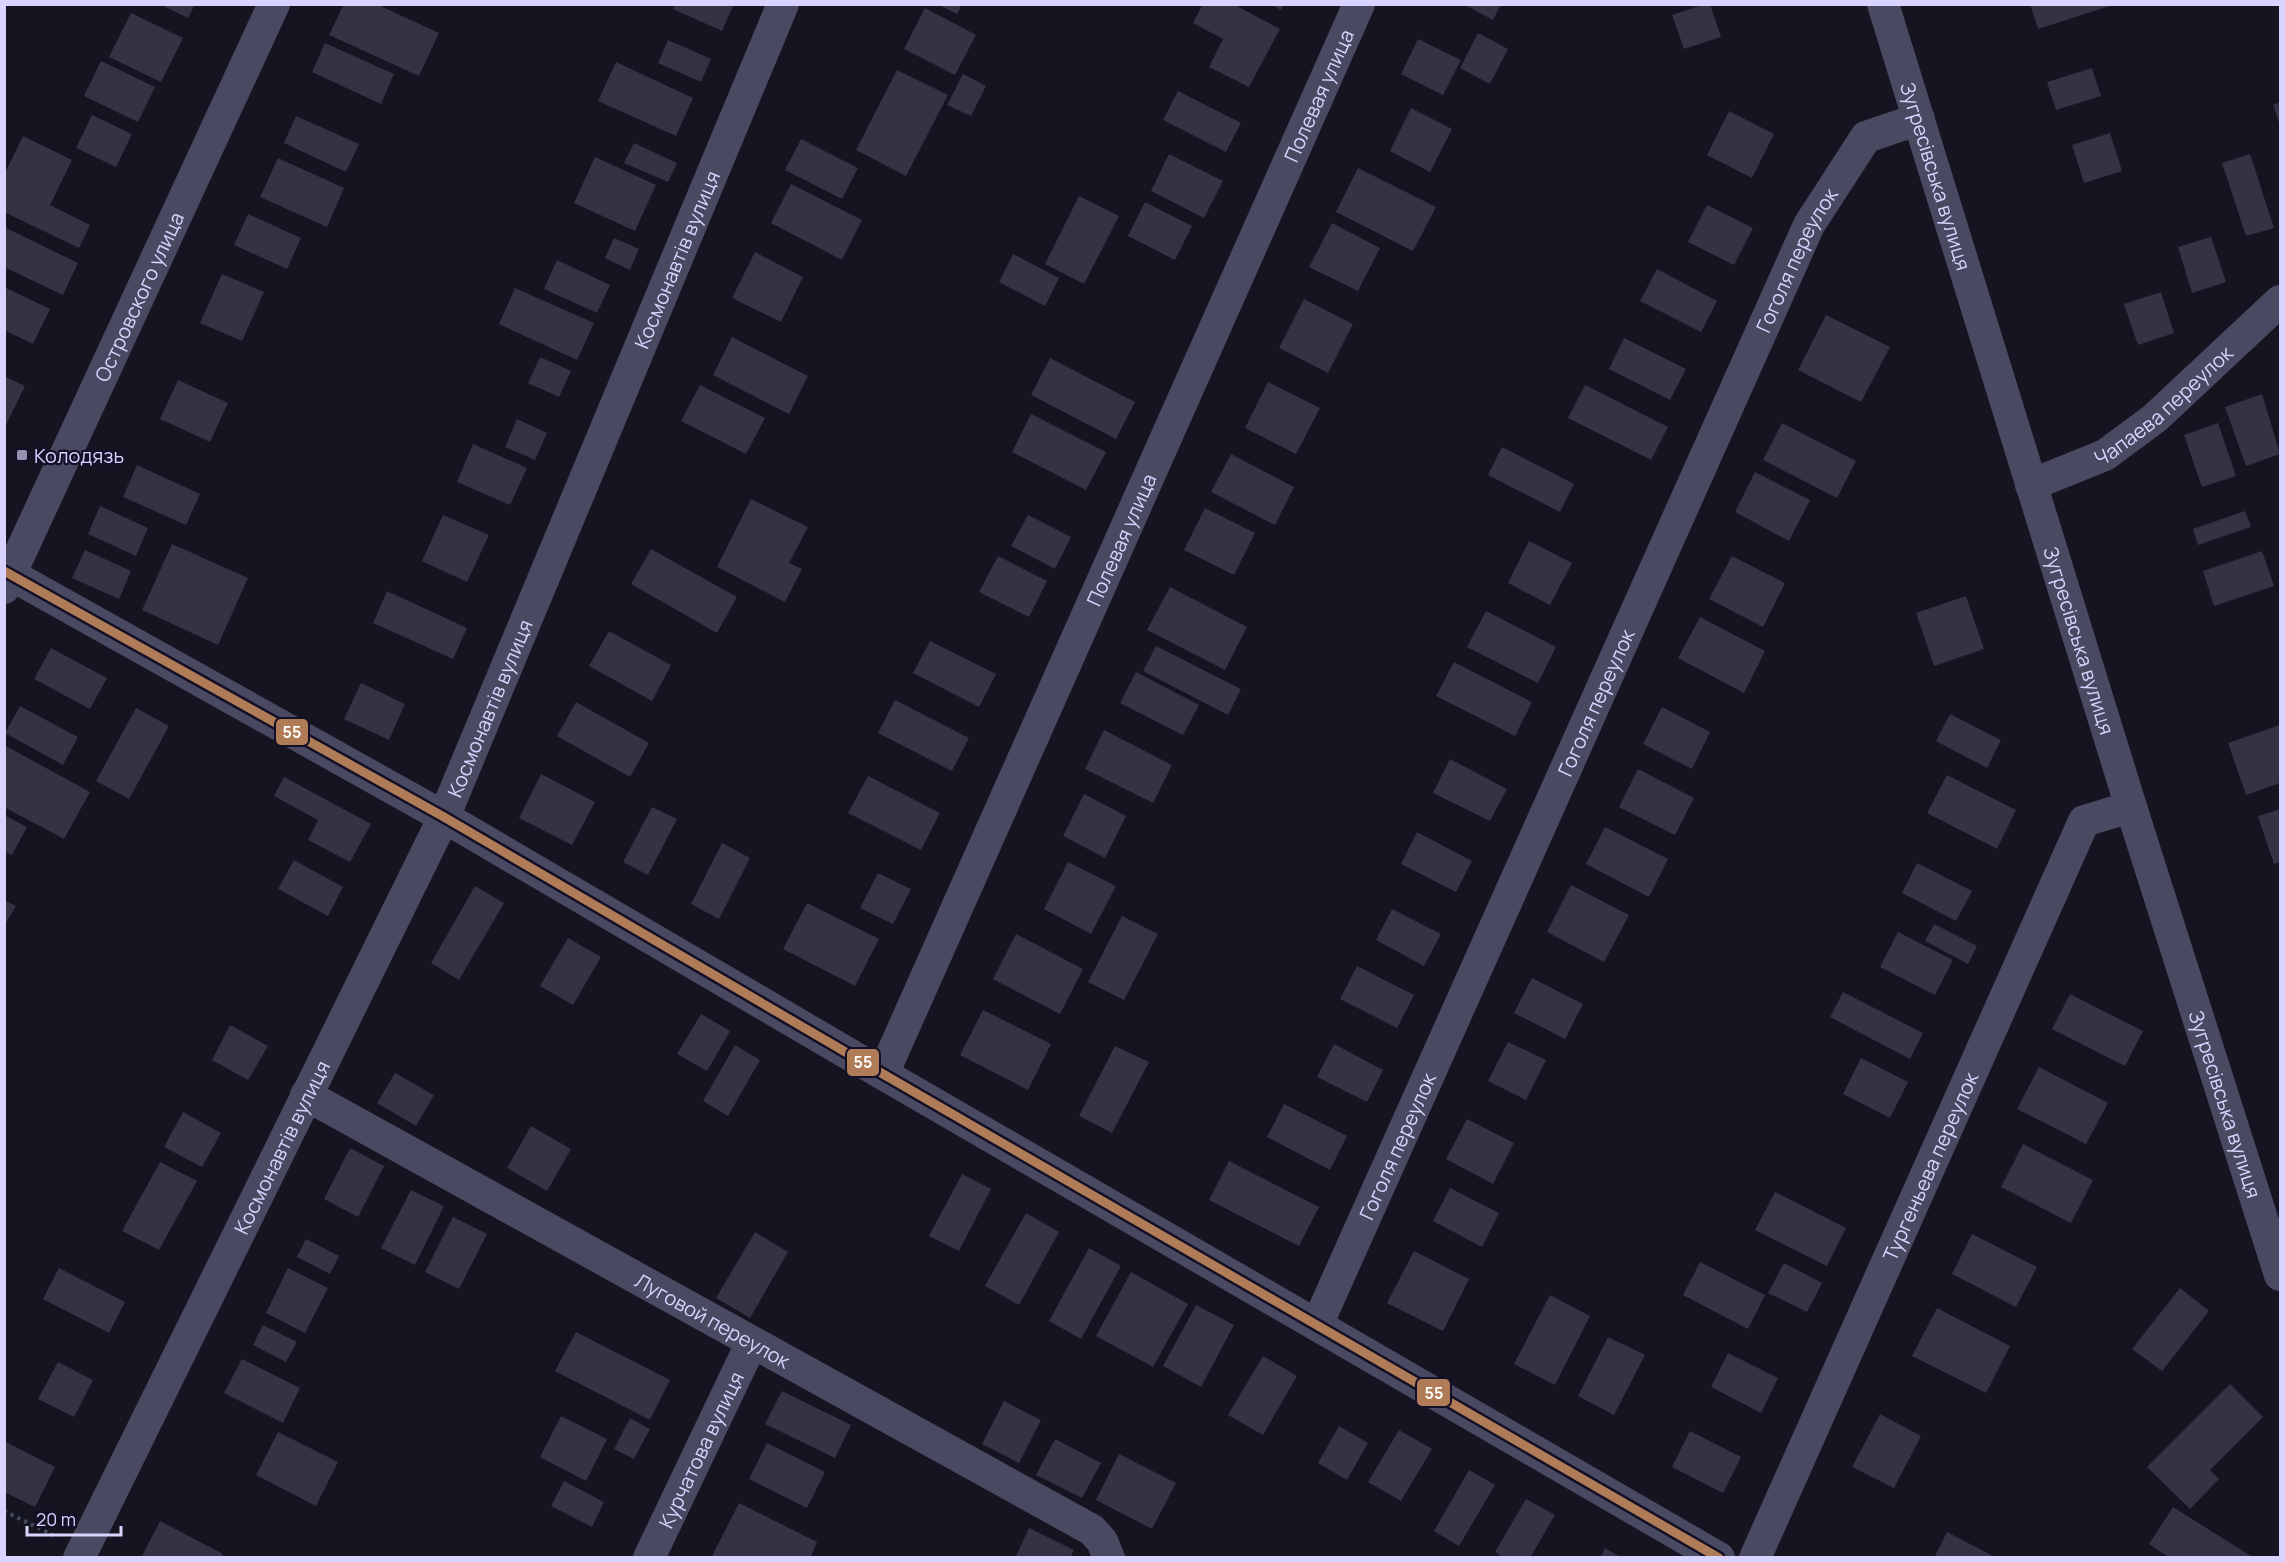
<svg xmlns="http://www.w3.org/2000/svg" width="2285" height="1562" font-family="Manrope,sans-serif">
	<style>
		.building { fill: #343243 }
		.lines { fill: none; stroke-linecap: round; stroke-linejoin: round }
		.path { stroke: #44505f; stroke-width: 4; stroke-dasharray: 3 4.5; stroke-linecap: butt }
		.minor { stroke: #4a4962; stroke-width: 32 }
		.bus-1-casing { stroke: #130f26; stroke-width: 14 }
		.bus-1 { stroke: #b07c57; stroke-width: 9 }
		.poi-dot { fill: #9591b1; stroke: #130f26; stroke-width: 2 }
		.labels { text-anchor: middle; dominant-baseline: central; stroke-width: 4.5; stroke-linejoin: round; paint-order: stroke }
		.street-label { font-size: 20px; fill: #d9d4ff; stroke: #130f26 }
		.poi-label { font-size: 20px; fill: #d9d4ff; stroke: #130f26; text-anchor: start }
		.line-badge { stroke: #130f26; stroke-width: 2 }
		.badge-label { font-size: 16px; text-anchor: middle; font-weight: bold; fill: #fff }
	</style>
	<rect width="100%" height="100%" fill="#161421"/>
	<path class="building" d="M159,4h36l-7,14z
		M344,4h32l63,29 -20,43 -90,-41z
		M675,4h59l-12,27 -49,-22z
		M937,4h25l-5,10z
		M1203,4h30l47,25 -31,58 -40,-20 14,-28 -30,-16z
		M1270,4h14l-3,6z
		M1463,4h38l-8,16z
		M1705,4h5l11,33 -37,12 -12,-34z
		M2030,4h83v1l-75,24z
		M925,8l51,27 -21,40 -51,-26z
		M131,13l52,25 -22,44 -52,-25z
		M1478,33l30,16 -18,35 -30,-16z
		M1418,39l43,21 -18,35 -42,-21z
		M668,40l43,19 -10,23 -43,-19z
		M325,43l69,31 -13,30 -69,-32z
		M101,61l54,26 -17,35 -54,-26z
		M616,62l77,36 -17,38 -78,-35z
		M2092,68l9,28 -45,14 -9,-28z
		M897,70l51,25 -42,81 -50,-26z
		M963,74l23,12 -15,30 -24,-11z
		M1178,91l63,32 -15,29 -63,-32z
		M2280,102v24l-7,-21z
		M1411,108l41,21 -22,43 -40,-21z
		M1729,111l45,23 -22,44 -45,-23z
		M92,115l40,19 -16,33 -40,-19z
		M296,116l63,28 -13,28 -62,-29z
		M2110,133l12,38 -38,12 -12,-38z
		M23,136l49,24 -22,45 40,20 -11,23 -75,-36v-37z
		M801,139l57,29 -16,31 -57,-29z
		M634,143l43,20 -9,19 -44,-19z
		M1169,154l54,27 -19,37 -53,-27z
		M2250,154l24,74 -28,8 -24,-73z
		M595,157l61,28 -21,46 -61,-28z
		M278,158l66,30 -17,39 -67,-30z
		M1358,168l78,39 -23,44 -77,-39z
		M791,184l71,36 -20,40 -71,-37z
		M1079,196l40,20 -35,68 -39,-20z
		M1145,202l47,24 -17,34 -47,-24z
		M1707,205l46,23 -19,37 -46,-23z
		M248,214l53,24 -14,31 -53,-24z
		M1332,223l48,25 -22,43 -49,-24z
		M4,227l74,36 -15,32 -59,-28z
		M2211,237l15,45 -34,11 -14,-46z
		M614,238l25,11 -9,21 -25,-12z
		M755,252l48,25 -22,45 -49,-24z
		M1013,254l46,24 -14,28 -46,-24z
		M557,260l53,25 -13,28 -53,-24z
		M1657,269l60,32 -16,31 -61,-31z
		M222,274l42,18 -22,49 -42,-18z
		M4,287l46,22 -17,35 -29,-14z
		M515,288l79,35 -17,37 -78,-36z
		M2161,292l13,41 -36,12 -14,-41z
		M1304,299l49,25 -25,49 -49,-25z
		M1826,315l64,32 -29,55 -63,-32z
		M732,337l76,39 -19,38 -76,-39z
		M1624,338l62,31 -16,31 -61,-31z
		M540,357l31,14 -12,26 -31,-14z
		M1050,358l85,44 -19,37 -85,-44z
		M4,376l21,10 -19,39 -2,-1z
		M178,380l50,23 -18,39 -50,-23z
		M1268,382l52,26 -24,46 -51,-26z
		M700,385l65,33 -19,36 -65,-33z
		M1585,385l83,42 -17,33 -83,-42z
		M2262,394l18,60 -34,12 -21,-59z
		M1031,414l75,38 -20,38 -74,-38z
		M517,419l30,14 -12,27 -30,-13z
		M1782,423l74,38 -19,37 -74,-38z
		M2218,423l18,53 -34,11 -18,-52z
		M473,444l54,24 -17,37 -53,-23z
		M1502,447l72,37 -14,28 -72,-37z
		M1231,454l63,33 -19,38 -64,-33z
		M137,465l63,29 -14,31 -63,-28z
		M1755,472l55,28 -21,41 -54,-29z
		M751,499l57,28 -19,36 13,6 -17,33 -68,-35z
		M100,506l48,22 -12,28 -48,-22z
		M1205,508l50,25 -21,42 -50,-25z
		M2245,511l6,16 -53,18 -5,-16z
		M443,515l46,20 -22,47 -45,-21z
		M1028,515l43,22 -16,32 -44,-23z
		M1529,541l43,22 -22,42 -42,-22z
		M172,544l76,34 -30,67 -76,-35z
		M651,549l86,48 -20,36 -86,-49z
		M85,550l46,21 -12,28 -47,-21z
		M2262,551l12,35 -60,20 -11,-35z
		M998,556l49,25 -18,36 -50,-25z
		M1732,556l53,27 -22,44 -54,-28z
		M1170,587l77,40 -22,43 -78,-40z
		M387,591l80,37 -14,31 -80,-36z
		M1966,596l18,53 -50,17 -18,-53z
		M1486,611l70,36 -18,36 -71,-36z
		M1700,617l65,34 -21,42 -66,-35z
		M609,631l62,34 -19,36 -63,-35z
		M930,641l66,33 -17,33 -66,-34z
		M1156,646l85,43 -13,26 -85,-44z
		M51,648l56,30 -17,31 -56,-30z
		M1454,662l78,40 -17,34 -79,-40z
		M1136,672l63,33 -16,30 -63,-32z
		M361,683l44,21 -16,36 -45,-21z
		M895,700l74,38 -17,33 -74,-38z
		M576,702l73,41 -19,34 -73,-41z
		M20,706l58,31 -15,28 -58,-32z
		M1662,707l48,25 -18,37 -49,-25z
		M136,708l33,18 -40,73 -33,-18z
		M1950,714l51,26 -14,28 -51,-27z
		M2280,725v58l-34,12 -18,-52z
		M1104,730l68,35 -19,38 -68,-34z
		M6,746l84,46 -26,47 -60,-32z
		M1450,759l57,30 -17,32 -57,-28z
		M1638,769l56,29 -19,37 -56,-28z
		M541,774l54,28 -23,43 -53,-27z
		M1947,775l69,35 -19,39 -70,-36z
		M868,776l72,37 -19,37 -73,-37z
		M284,777l87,47 -21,38 -42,-22 10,-20 -44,-24z
		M1084,794l42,22 -21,42 -42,-22z
		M652,807l25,12 -29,56 -25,-13z
		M2280,809v53l-6,2 -16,-48z
		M4,815l23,12 -15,28 -8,-4z
		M1605,827l63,32 -19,38 -63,-33z
		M1417,832l55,29 -16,31 -55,-28z
		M722,843l28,15 -31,61 -28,-15z
		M294,860l49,27 -15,29 -50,-27z
		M1068,862l48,24 -25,48 -47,-25z
		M1917,863l55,28 -16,30 -54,-28z
		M878,873l33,16 -18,35 -33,-16z
		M1571,885l58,30 -25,47 -57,-30z
		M475,886l29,17 -45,77 -28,-17z
		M4,900l12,6 -12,20z
		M807,903l72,36 -24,47 -72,-37z
		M1392,909l49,25 -17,32 -48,-26z
		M1122,916l36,18 -34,66 -36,-18z
		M1934,924l43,22 -9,18 -43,-23z
		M1898,932l55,28 -18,35 -55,-28z
		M1016,934l67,35 -23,45 -67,-35z
		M568,938l33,19 -28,48 -33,-19z
		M1357,966l57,29 -17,33 -57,-29z
		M1532,978l51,26 -18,35 -51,-26z
		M1843,992l80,41 -13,26 -80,-42z
		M2070,994l73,37 -18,35 -73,-37z
		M983,1010l68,34 -23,46 -68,-35z
		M701,1014l29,17 -23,40 -30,-17z
		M230,1025l38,21 -20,34 -36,-20z
		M1508,1042l38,18 -20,40 -38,-19z
		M1334,1044l49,26 -16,32 -50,-25z
		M735,1045l25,15 -32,56 -25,-15z
		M1115,1046l34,16 -37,71 -33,-17z
		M1861,1058l47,24 -18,36 -47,-24z
		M2039,1067l69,36 -22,41 -69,-35z
		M395,1073l39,22 -18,31 -39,-23z
		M1284,1104l63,32 -17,34 -63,-33z
		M183,1112l38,21 -19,34 -38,-20z
		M1467,1119l47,24 -21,41 -47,-25z
		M531,1126l40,23 -24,42 -40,-23z
		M2023,1144l70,36 -22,43 -70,-36z
		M350,1148l34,18 -26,51 -34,-18z
		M1229,1161l90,46 -20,39 -90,-46z
		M160,1162l37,19 -38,69 -37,-19z
		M962,1174l29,15 -32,62 -30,-15z
		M1450,1188l49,25 -17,34 -49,-26z
		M411,1190l33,16 -29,59 -34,-17z
		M1775,1192l71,36 -19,38 -72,-36z
		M1026,1213l33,19 -40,73 -34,-19z
		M453,1217l34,17 -28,55 -34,-17z
		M755,1232l33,20 -38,66 -34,-20z
		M1972,1234l65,33 -21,40 -64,-33z
		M306,1239l33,17 -9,18 -33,-17z
		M1089,1248l32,18 -40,73 -32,-18z
		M1414,1251l55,28 -26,52 -56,-28z
		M1700,1262l65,33 -17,34 -65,-34z
		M1784,1263l38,20 -15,29 -39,-19z
		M59,1268l66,34 -16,31 -66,-34z
		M288,1268l40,20 -23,45 -39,-20z
		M1131,1272l57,32 -35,63 -57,-31z
		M2180,1288l29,23 -47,60 -30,-22z
		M1550,1295l40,21 -35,69 -41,-21z
		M1196,1305l38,20 -33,62 -38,-21z
		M1937,1308l73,38 -24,47 -74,-37z
		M263,1325l34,17 -11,20 -33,-17z
		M576,1332l94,48 -20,40 -95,-49z
		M1608,1337l37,18 -31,60 -36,-19z
		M1728,1353l50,25 -17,35 -50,-26z
		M1263,1356l34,20 -34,59 -35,-20z
		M242,1359l58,29 -17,35 -59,-30z
		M58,1362l35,18 -19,37 -36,-18z
		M2230,1384l33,33 -53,53 9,9 -29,30 -43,-42z
		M782,1391l69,34 -16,33 -70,-34z
		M1004,1401l37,19 -22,43 -37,-19z
		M1880,1414l41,22 -27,52 -42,-21z
		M561,1416l46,23 -21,42 -46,-24z
		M630,1418l20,11 -16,30 -20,-10z
		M1339,1426l29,17 -21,37 -29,-17z
		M1399,1430l33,19 -31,52 -33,-19z
		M1690,1431l51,26 -18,36 -51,-26z
		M278,1432l60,30 -22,44 -60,-31z
		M1055,1439l46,24 -19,35 -46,-23z
		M4,1441l51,26 -20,40 -31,-15z
		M767,1443l58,29 -18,36 -58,-29z
		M1119,1454l57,29 -24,46 -56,-29z
		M1469,1470l26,15 -36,61 -25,-15z
		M564,1481l40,21 -12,25 -41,-21z
		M1526,1499l29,16 -25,43h-26l-9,-6z
		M739,1503l78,39 -7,16h-99z
		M2173,1507l81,51h-84l-21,-14z
		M160,1521l63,33 -2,4h-80z
		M1029,1528l45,22 -4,8h-55z
		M1947,1532l50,26h-63z
		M1605,1548l17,10h-22z"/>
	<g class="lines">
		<path class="path" d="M4,1511l51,25"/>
		<g class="minor">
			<path id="s1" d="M1883,4l248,803 149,468"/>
			<path id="s2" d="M2031,485l74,-30 50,-37 125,-117"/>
			<path d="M4,571l440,246 439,257 836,484"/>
			<path id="s3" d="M4,588l270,-584"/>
			<path id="s4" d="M883,1074l476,-1070"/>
			<path id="s5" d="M306,1095l786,435 10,11 7,17"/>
			<path id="s6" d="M1317,1325l492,-1100 57,-88 53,-18"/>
			<path id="s7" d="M79,1558l365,-741 339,-813"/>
			<path id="s8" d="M649,1558l103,-216"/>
			<path id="s9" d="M1755,1558l329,-737 47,-14"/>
		</g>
		<defs>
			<path id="bus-1" d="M4,571l440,246 439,257 836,484"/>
		</defs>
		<use href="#bus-1" class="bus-1-casing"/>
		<use href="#bus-1" class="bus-1"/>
	</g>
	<rect class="poi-dot" x="16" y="449" width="12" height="12" rx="3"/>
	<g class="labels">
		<g class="street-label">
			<text stroke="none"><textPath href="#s4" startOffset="1071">Полевая улица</textPath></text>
			<text stroke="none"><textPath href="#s1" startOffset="180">Зугресівська вулиця</textPath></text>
			<text stroke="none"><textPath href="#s7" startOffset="1430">Космонавтів вулиця</textPath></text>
			<text stroke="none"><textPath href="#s6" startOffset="1168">Гоголя переулок</textPath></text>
			<text stroke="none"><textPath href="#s3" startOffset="321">Островского улица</textPath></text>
			<text stroke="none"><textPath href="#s2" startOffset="156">Чапаева переулок</textPath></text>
			<text stroke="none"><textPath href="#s4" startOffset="585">Полевая улица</textPath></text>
			<text stroke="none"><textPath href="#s1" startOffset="666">Зугресівська вулиця</textPath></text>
			<text stroke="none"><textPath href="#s6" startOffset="682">Гоголя переулок</textPath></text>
			<text stroke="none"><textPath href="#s7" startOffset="944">Космонавтів вулиця</textPath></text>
			<text stroke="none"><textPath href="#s1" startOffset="1152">Зугресівська вулиця</textPath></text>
			<text stroke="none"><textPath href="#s6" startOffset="196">Гоголя переулок</textPath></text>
			<text stroke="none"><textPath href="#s7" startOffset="458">Космонавтів вулиця</textPath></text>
			<text stroke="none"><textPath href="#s9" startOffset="429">Тургеньева переулок</textPath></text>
			<text stroke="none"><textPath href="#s5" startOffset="465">Луговой переулок</textPath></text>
			<text stroke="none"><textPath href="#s8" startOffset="120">Курчатова вулиця</textPath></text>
		</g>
		<g class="poi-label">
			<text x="34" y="455">Колодязь</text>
		</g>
	</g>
	<g class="line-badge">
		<rect x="275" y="718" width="34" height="28" rx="6" fill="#b07c57"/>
		<rect x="846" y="1048" width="34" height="29" rx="6" fill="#b07c57"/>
		<rect x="1416" y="1378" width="35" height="29" rx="6" fill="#b07c57"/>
	</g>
	<g class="badge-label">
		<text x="292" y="738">55</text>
		<text x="863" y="1068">55</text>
		<text x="1434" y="1399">55</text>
	</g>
	<rect width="2285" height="1562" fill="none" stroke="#d9d4ff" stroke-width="12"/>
	<path d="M27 1526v9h94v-9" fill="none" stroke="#d9d4ff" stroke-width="3"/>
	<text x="36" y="1526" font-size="18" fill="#d9d4ff" stroke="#130f26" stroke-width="4.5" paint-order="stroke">20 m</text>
</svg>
